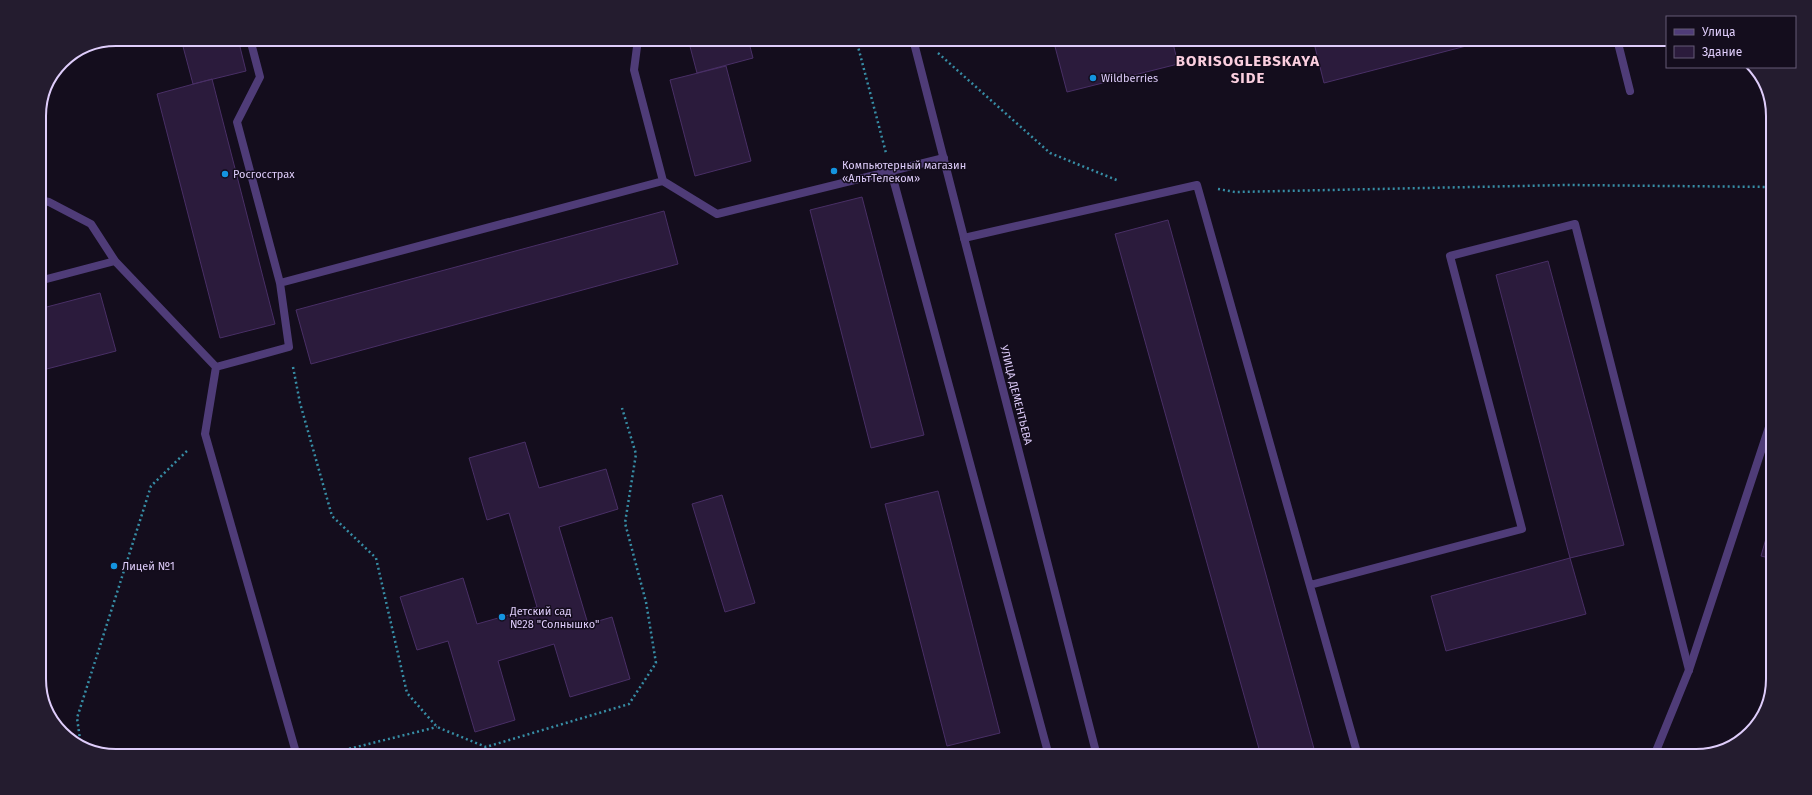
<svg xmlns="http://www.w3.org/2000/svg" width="1812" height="795" font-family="'Fira Sans',sans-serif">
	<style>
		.building { fill: #2b1b3c; stroke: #492f66 }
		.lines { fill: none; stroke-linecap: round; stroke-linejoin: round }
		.path { stroke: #378da5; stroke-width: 2.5; stroke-dasharray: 2 3; stroke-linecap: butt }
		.service { stroke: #4f3c78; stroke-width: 8 }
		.minor { stroke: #4f3c78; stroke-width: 8 }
		.tertiary { stroke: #4f3c78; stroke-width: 8 }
		.poi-dot { fill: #1494e0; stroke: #140d1d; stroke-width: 1.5 }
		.labels { text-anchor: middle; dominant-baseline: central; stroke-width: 3; stroke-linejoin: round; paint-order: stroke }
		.poi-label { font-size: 11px; fill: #dfcdfb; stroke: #140d1d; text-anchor: start }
		.street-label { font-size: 11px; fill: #dfcdfb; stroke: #140d1d }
		.district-label { font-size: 15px; font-weight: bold; letter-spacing: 1px; fill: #fbcfdf; stroke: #140d1d }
		.rim { fill: none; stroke: #dfcdfb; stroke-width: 2 }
	</style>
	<rect width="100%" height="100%" fill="#140d1d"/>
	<path class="building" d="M181,39h57l8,32 -53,13z
		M688,39h60l5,19 -56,15z
		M1053,39h119l6,25 -111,28z
		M1313,39h180l-169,44z
		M726,66l25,95 -56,15 -25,-96z
		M212,79l63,245 -55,14 -63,-244z
		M862,197l62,238 -53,13 -61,-238z
		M664,211l14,53 -367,100 -15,-54z
		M1168,220l148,536h-55l-146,-522z
		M1548,261l76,284 -54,13 -74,-283z
		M100,293l16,58 -77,20v-62z
		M525,442l14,46 67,-19 12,40 -59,18 29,97 24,-7 18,62 -60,18 -16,-53 -56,17 17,59 -40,12 -27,-91 -31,9 -17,-53 63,-19 14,46 60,-17 -28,-94 -22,7 -18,-62z
		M938,491l62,242 -53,13 -62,-242z
		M722,495l33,108 -30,9 -33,-108z
		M1773,514v45l-12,-3z
		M1570,558l16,56 -140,37 -15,-55z"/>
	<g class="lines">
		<path class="path" d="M856,39l30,114
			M938,53l112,100 69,28
			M1218,189l17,3 332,-7 206,2
			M293,367l7,36 32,113 44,42 31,135 30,34 49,20 143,-43 27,-41 -10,-61 -21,-79 11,-69 -14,-46
			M81,746l-4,-28 74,-232 38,-37
			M320,756l117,-29"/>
		<path class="service" d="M250,39l10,38 -23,45 43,161 383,-102 54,33 227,-56
			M638,39l-4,31 29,111
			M1617,39l13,52
			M891,171l158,585
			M39,200l10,2 42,22 24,37
			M964,238l233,-53 161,571
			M39,281l76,-20 101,106 73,-20 -9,-64
			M216,367l-11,67 92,322
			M1310,585l212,-56 -72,-273 125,-32 114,446"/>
		<path class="minor" d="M1654,756l35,-86 84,-255"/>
		<path class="tertiary" d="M913,39l184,717"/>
	</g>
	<g class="poi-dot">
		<circle cx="1093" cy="78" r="4"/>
		<circle cx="834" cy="171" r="4"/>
		<circle cx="225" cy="174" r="4"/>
		<circle cx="114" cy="566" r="4"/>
		<circle cx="502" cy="617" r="4"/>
	</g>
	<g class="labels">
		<g class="poi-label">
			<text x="1101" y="78">Wildberries</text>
			<text x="842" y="165">Компьютерный магазин<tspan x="842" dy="13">«АльтТелеком»</tspan></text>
			<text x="233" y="174">Росгосстрах</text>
			<text x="122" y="566">Лицей №1</text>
			<text x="510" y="611">Детский сад<tspan x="510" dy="13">№28 "Солнышко"</tspan></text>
		</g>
		<g class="street-label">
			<text transform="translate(1016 395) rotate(76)">УЛИЦА ДЕМЕНТЬЕВА</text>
		</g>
		<g class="district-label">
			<text x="1248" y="61">BORISOGLEBSKAYA<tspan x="1248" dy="17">SIDE</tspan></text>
		</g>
	</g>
	<path d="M0 0H1812V795H0ZM116 46H1696A70 70 0 0 1 1766 116V679A70 70 0 0 1 1696 749H116A70 70 0 0 1 46 679V116A70 70 0 0 1 116 46Z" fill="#241c2f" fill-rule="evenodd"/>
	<path class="rim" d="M116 46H1696A70 70 0 0 1 1766 116V679A70 70 0 0 1 1696 749H116A70 70 0 0 1 46 679V116A70 70 0 0 1 116 46Z"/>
	<rect x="1666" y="16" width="130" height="52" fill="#140d1d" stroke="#655a76"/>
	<rect x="1674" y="29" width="20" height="6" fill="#4f3c78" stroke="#655a76"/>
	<text x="1702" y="36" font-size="12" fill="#dfcdfb">Улица</text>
	<rect x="1674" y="46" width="20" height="12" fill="#2b1b3c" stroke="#655a76"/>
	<text x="1702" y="56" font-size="12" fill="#dfcdfb">Здание</text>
</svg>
